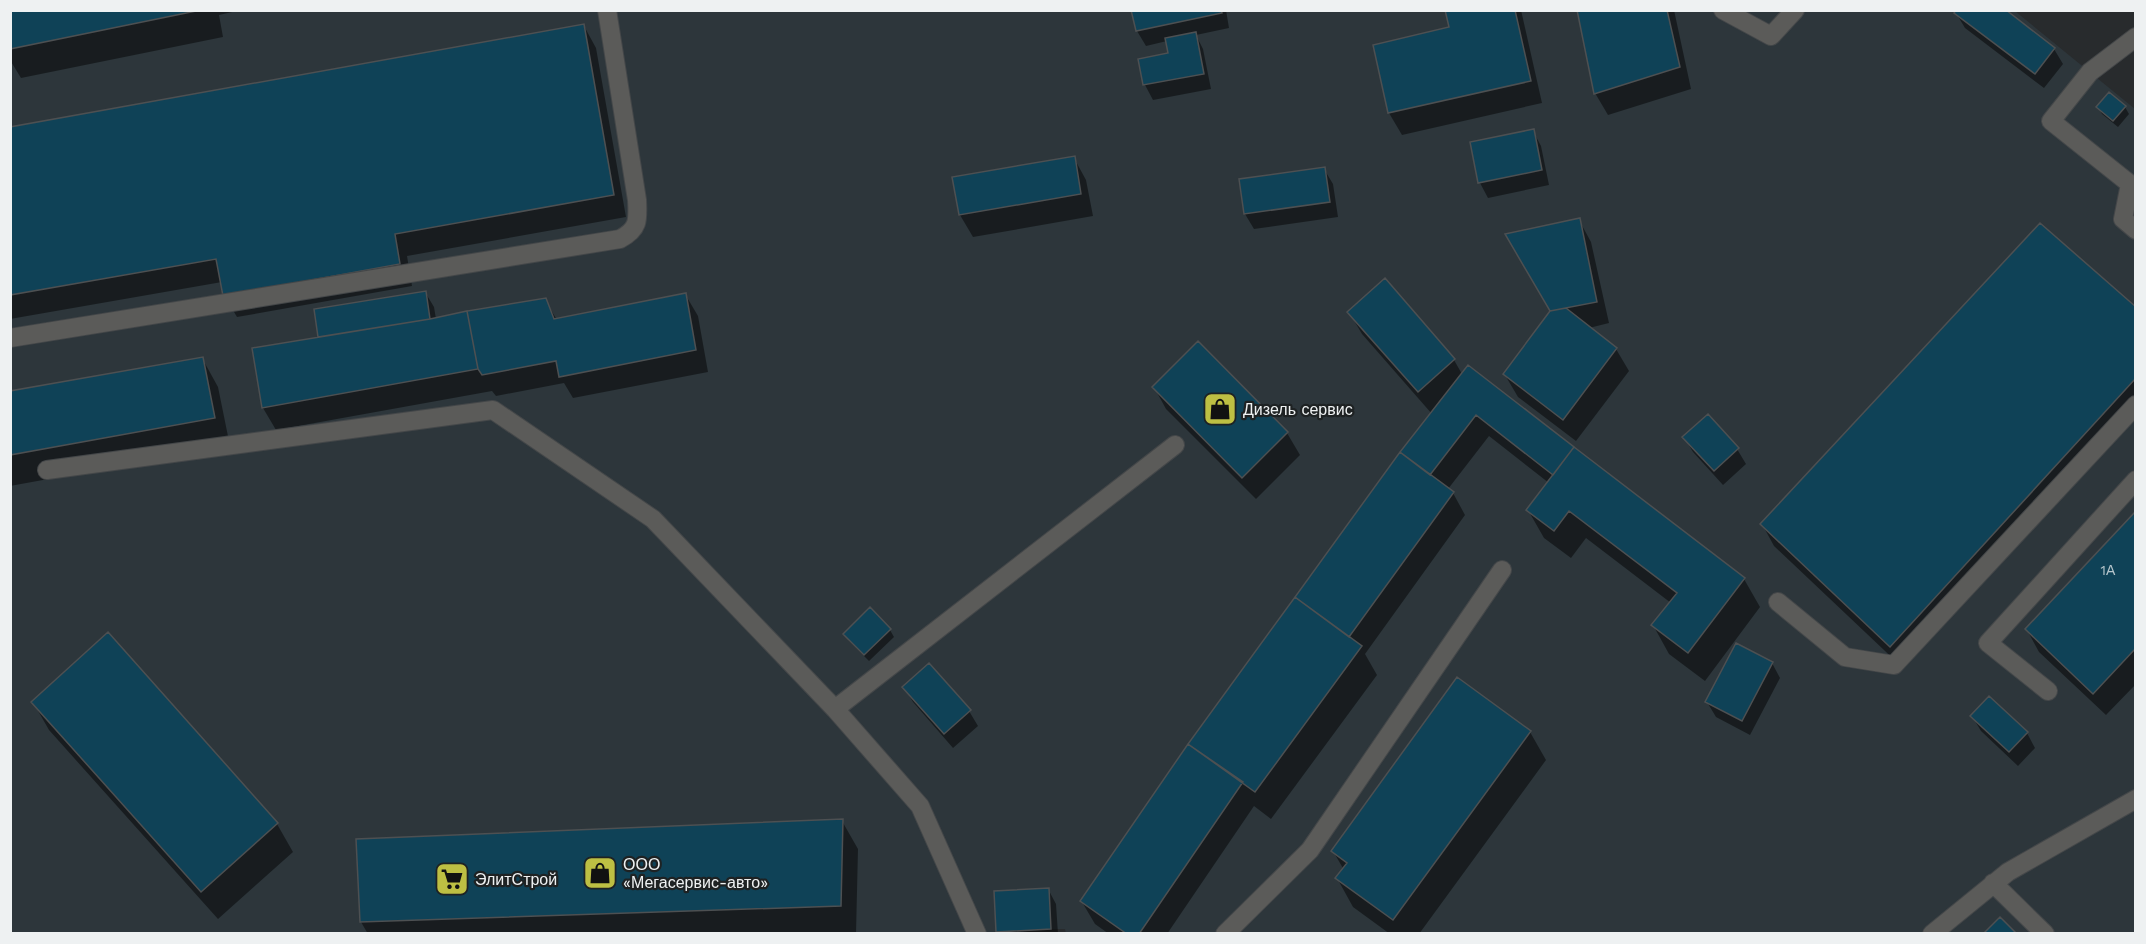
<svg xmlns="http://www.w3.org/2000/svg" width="2146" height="944" font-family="'Work Sans',sans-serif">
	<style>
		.built { fill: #2d363b }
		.shadow { fill: #0007 }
		.building { fill: #0f4257; stroke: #4d5052; stroke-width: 1.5 }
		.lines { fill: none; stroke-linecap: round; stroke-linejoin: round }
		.minor-casing { stroke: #444749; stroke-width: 20 }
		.minor { stroke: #5b5b59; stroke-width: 18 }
		.labels { text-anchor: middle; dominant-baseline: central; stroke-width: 4.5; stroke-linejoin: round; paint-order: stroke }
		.number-label { font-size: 14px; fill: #b6c5cb }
		.poi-label { font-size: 16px; fill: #eef1f2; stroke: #1e2223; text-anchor: start }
	</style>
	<rect width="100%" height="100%" fill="#282b2d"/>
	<path class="built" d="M10,11h2005l120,98v824l-1069,1 -1,-5h-14l-58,5 -982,-1z"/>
	<path class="shadow" d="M10,10h231l-22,5 4,22 -202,41 -11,-18z
		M1133,10h93l3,18 -33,7 7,14 8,40 -58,11 -8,-15 25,-31 -3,-13 -21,5 -9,-15z
		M1446,10h75l21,93 -140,32 -13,-22 -15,-67 76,-17z
		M1579,10h95l17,79 -83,26 -13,-22z
		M1956,13l98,36 9,15 -19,24 -79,-60z
		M584,26l12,22 30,169 -219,39 5,30 -175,31 -13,-22 -2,-13 -212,37v-191z
		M2098,107h27l4,7 -11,13 -16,-13z
		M1533,131l8,15 8,39 -61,13 -8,-15 -8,-40z
		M1074,158l12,22 7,36 -120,21 -13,-22z
		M1324,169l9,15 5,33 -84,12 -9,-15 -4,-33z
		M1579,220l12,22 18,81 -20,5 27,21 13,22 -53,70 -58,-44 -13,-22 47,-63 -45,-77z
		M1384,281l70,79 8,14 111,75 171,130 16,28 -55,74 -36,-27 -16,-29 18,-22 -85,-65 -15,20 -27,-20 -16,-28 21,-27 -60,-47 -41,53 5,4 12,22 -100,139 12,21 -106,144 -17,-13 -87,128h-58l-14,-10 -13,-22 350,-488 -70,-80 -13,-22z
		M425,292l9,15 2,12 109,-19 12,20 128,-26 13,22 10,56 -135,26 -9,-15 -68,13 -4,-5 -216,39 -13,-22 58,-70 -1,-2z
		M2136,309v105l-233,254 -129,-122 -12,-22z
		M1198,343l89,90 13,22 -44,44 -90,-90 -12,-22z
		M202,358l16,29 12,59 -220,40v-94z
		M1684,437l53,12 9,15 -23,21 -30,-33z
		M2136,513v171l-30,31 -67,-63 -12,-22z
		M890,630l4,7 -25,24 -20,-20 -4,-7z
		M1772,663l8,15 -30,57 -34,-18 -9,-15z
		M904,687l65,24 9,15 -25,22 -40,-46z
		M1989,698l38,35 8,15 -17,18 -37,-35 -9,-15z
		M33,702l244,122 16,28 -75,67 -169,-189z
		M1530,732l16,28 -127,174h-29l-37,-27 -16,-29 7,-8 -11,-19z
		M842,821l16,28 -2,85h-488l-7,-12 -4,-82z
		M1048,889l8,15 2,30h-59l-1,-2z"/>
	<path class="building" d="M10,10h191l-191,39z
		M1131,10h90l1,3 -86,18z
		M1445,10h70l16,71 -143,32 -15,-68 76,-18z
		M1577,10h90l13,57 -86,27z
		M1956,10h50l49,38 -20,26 -81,-61z
		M584,24l30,171 -219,39 5,30 -177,32 -7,-37 -206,36v-168z
		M1196,32l8,42 -61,11 -5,-26 30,-6 -3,-15z
		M2109,92l17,14 -13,15 -17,-14z
		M1534,129l8,41 -64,13 -8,-41z
		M1075,156l6,38 -122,21 -7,-38z
		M1325,167l5,35 -86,12 -5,-35z
		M1580,218l17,84 -47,9 -45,-77z
		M2040,223l96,84v71l-246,269 -130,-123z
		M1385,278l70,81 -37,33 -71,-80z
		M426,291l4,28 -112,18 -4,-28z
		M686,293l10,57 -137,27 -3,-16 -74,14 -4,-6 -11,-58 79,-13 8,21z
		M1566,308l51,40 -54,72 -60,-46 47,-63z
		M467,311l11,58 -216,39 -10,-60 178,-29z
		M1198,341l90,91 -46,46 -90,-91z
		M203,357l12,61 -205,37v-64z
		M1468,365l106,82 -21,28 -77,-60 -46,60 -30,-23z
		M1708,414l31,34 -25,23 -32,-34z
		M1574,447l171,131 -57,75 -37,-28 26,-32 -108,-82 -15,20 -28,-21z
		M1400,452l54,40 -105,145 -54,-40z
		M2136,511v137l-43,46 -68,-65z
		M1295,597l67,49 -107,146 -67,-48z
		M870,607l21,22 -27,26 -21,-21z
		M108,632l170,191 -77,69 -170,-190z
		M1736,643l37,19 -31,59 -37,-19z
		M929,663l42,47 -27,24 -42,-47z
		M1457,677l74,54 -138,189 -58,-42 12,-15 -16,-12z
		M1989,696l39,36 -19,20 -39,-36z
		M1188,744l55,38 -104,152h-12l-47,-33z
		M843,819l-2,87 -481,16 -4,-83z
		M1049,888l2,41 -55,3 -2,-41z
		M2000,917l17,17h-34z"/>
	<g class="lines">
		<defs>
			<path id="minor" d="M1723,10l48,26 24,-26
				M2136,37l-46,35 -39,49 79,63 -7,35 13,11
				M10,338l610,-99c19,-10 18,-19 17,-39l-30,-190
				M47,470l446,-60 160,109 182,190 85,97 57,128
				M1778,602l67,55 49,8 242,-260
				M2048,691l-60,-48 148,-163
				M835,709l340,-264
				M1993,883l52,51
				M1225,934l85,-84 192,-280
				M1932,934l76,-62 128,-73"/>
		</defs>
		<use href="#minor" class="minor-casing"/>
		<use href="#minor" class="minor"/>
	</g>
	<defs>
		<symbol id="shop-square" viewBox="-11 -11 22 22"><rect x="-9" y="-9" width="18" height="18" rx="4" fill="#bdbf43" stroke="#1e2223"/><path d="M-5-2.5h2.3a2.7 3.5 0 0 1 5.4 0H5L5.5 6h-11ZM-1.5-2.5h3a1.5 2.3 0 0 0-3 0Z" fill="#111"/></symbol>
		<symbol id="supermarket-square" viewBox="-11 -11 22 22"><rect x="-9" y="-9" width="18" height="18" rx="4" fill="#bdbf43" stroke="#1e2223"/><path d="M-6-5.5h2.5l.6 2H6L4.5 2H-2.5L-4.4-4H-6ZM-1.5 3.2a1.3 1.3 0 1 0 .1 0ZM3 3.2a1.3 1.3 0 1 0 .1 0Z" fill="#111"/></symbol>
	</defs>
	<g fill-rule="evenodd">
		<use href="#shop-square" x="1201" y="390" width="38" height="38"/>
		<use href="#shop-square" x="581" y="854" width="38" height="38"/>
		<use href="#supermarket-square" x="433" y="860" width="38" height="38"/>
	</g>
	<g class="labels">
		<g class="number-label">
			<text x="2108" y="570">1А</text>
		</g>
		<g class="poi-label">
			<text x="1243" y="409">Дизель сервис</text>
			<text x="623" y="864">ООО<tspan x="623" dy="18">«Мегасервис-авто»</tspan></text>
			<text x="475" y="879">ЭлитСтрой</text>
		</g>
	</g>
	<rect width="2146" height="944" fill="none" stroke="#eef1f2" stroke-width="24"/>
</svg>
